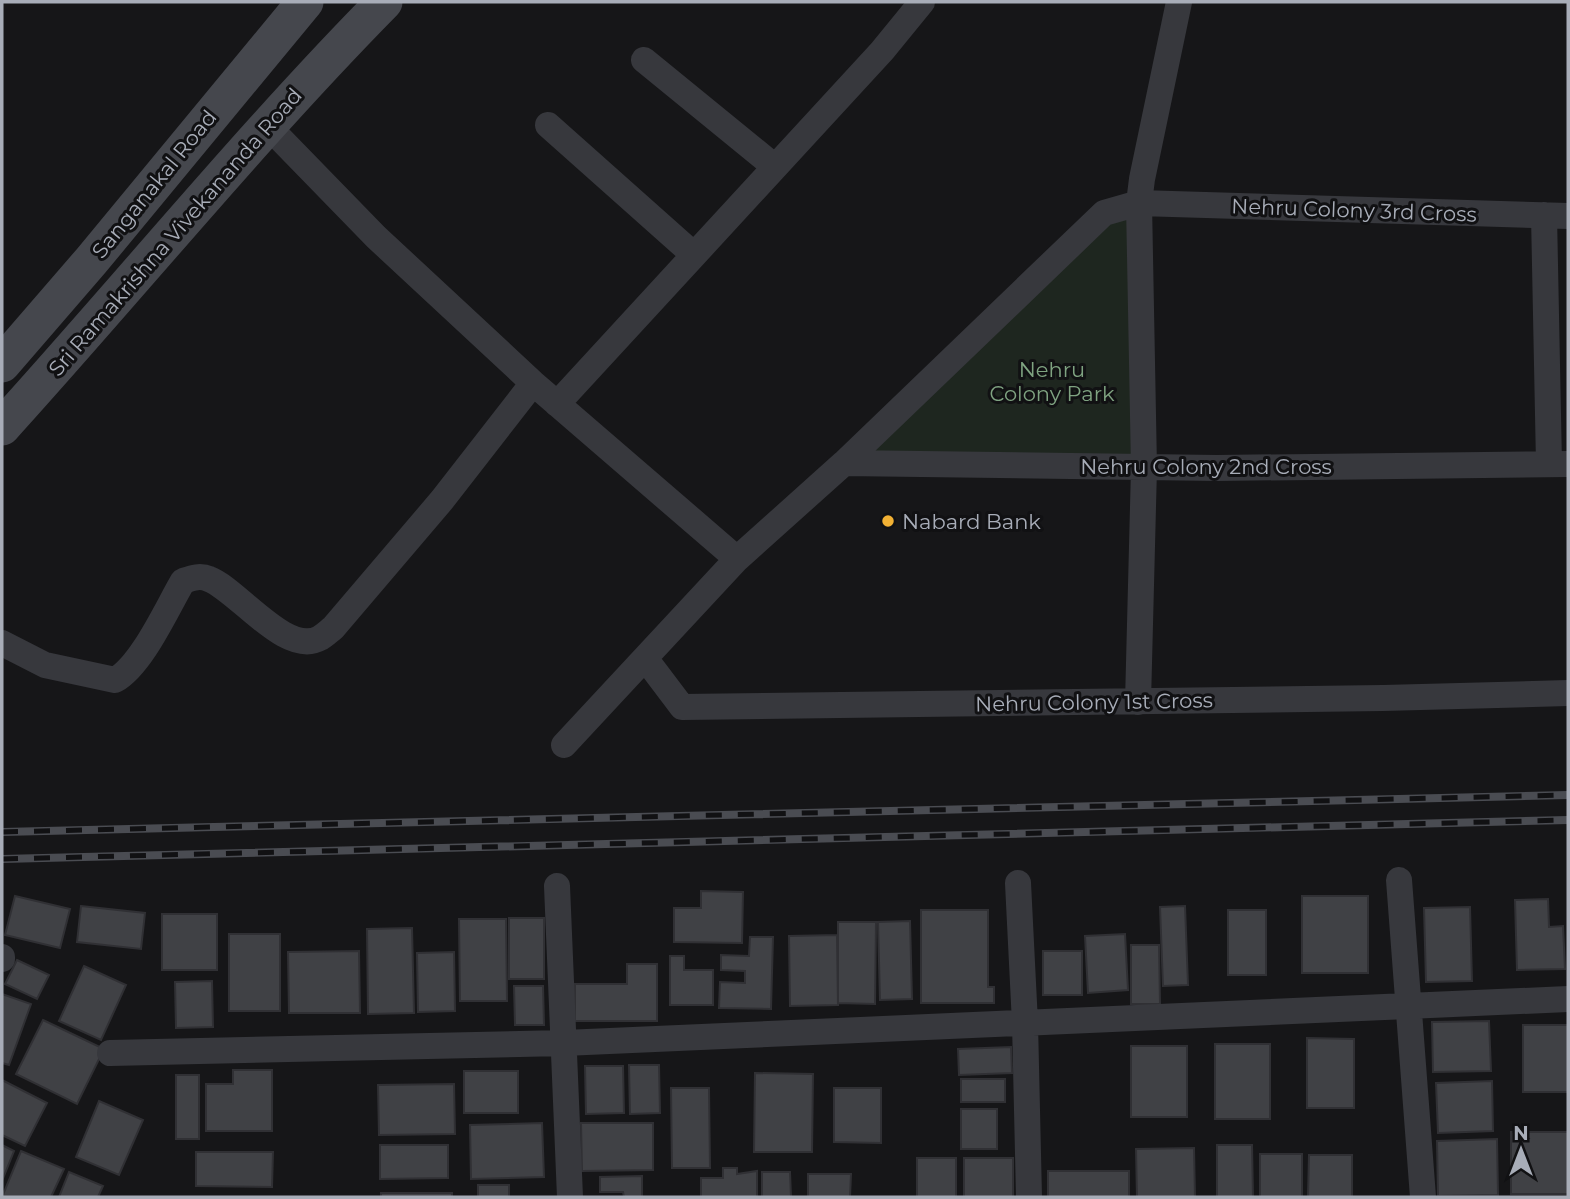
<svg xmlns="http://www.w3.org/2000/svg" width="1570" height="1199" font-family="Montserrat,sans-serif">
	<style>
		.green { fill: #1e261f }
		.building { fill: #404145; stroke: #303034; stroke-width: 2 }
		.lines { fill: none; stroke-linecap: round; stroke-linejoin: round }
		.street { stroke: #37383d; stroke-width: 26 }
		.secondary { stroke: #45474d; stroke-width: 37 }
		.rail-casing { stroke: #4a4c52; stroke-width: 8 }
		.rail { stroke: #111113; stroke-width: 5; stroke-dasharray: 16; stroke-linecap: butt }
		.poi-dot { fill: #f2b134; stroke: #111113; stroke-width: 2.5 }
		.labels { text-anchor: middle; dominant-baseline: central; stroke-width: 6; stroke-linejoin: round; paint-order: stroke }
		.street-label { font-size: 21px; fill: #a8adb8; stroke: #111113 }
		.park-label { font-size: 21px; fill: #7fa381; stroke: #111113 }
		.poi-label { font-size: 21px; fill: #a8adb8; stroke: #111113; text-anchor: start }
	</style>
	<rect width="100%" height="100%" fill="#161618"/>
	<path class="green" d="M1132,217l4,246 -276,-7 245,-237z"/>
	<path class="building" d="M701,891l42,1 -1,51 -68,-1v-34h27z
		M15,896l55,13 -10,39 -55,-13z
		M1302,896h66v77h-66z
		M1548,899l1,28 14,-1 2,43 -48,1 -2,-70z
		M81,906l64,7 -4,36 -64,-7z
		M1185,906l3,79 -25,1 -3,-79z
		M1470,907l2,74 -46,1 -2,-74z
		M921,910h67v77h6v16h-73z
		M1228,910h38v65h-38z
		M162,914h55v56h-55z
		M509,918h35v61h-35z
		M459,919h47l1,82h-47z
		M910,921l2,78 -32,1 -2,-78z
		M838,922h38l-1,82 -37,-1z
		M412,928l2,85 -46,1 -1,-85z
		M229,934h51v77h-51z
		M1125,934l3,56 -40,3 -3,-57z
		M837,935l1,70 -48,1 -1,-70z
		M750,937h23l-2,72 -52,-1 1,-26 25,1v-12l-24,-1v-15l28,1z
		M1131,945h28l1,59h-29z
		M359,951l1,62h-71l-1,-61z
		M1043,951h39v44h-39z
		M454,952l1,59 -37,1 -1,-59z
		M670,956h14v14h29v35h-43z
		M17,960l32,15 -12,24 -32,-15z
		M627,964h30v57h-82v-37h52z
		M84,966l42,19 -25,55 -42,-19z
		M212,981l1,46 -37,1 -1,-46z
		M514,986h29l1,39h-29z
		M2,994l29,10 -22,61 -7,-2z
		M43,1020l61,29 -27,55 -61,-30z
		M1489,1021l2,50 -58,1 -1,-50z
		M1523,1025h45v67h-45z
		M1307,1038l47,1v69h-47z
		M1215,1044h55v75h-55z
		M1131,1046h56v71h-56z
		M1011,1047l1,26 -53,2 -1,-26z
		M629,1065h30l1,48 -30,1z
		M585,1066h38l1,47 -38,1z
		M233,1070h39v61h-66v-47h27z
		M464,1071h54v42h-54z
		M755,1073l58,1 -1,78h-58z
		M176,1075h23v64h-23z
		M961,1079h44v23h-44z
		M2,1080l45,23 -22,43 -23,-11z
		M1492,1081l1,50 -55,2 -2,-50z
		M454,1084l1,50 -76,1 -1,-50z
		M671,1088h38l1,80h-38z
		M834,1088h47v55l-47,-1z
		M99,1101l44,19 -24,55 -43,-18z
		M961,1109h36v40h-36z
		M542,1123l2,54 -73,2 -1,-54z
		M581,1123h72v47l-71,1z
		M1511,1132h57v62h-57z
		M1497,1139l1,56 -60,1 -1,-55z
		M2,1145l12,6 -12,30z
		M380,1145h68v33l-68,1z
		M1217,1145h35l1,52h-36z
		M1194,1148l1,49h-58l-1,-48z
		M21,1151l43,18 -13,28h-49z
		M196,1152h77l-1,35 -76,-1z
		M1260,1154h42v43h-42z
		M1309,1155h43v42h-44z
		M917,1158h39v39h-39z
		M964,1158h49v39h-49z
		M723,1168h14v6l20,-3v26h-56v-19h22z
		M1048,1171h81v26h-81z
		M69,1172l34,14 -5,11h-39z
		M762,1172h28l1,25h-29z
		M808,1174h43l-1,23h-42z
		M642,1176v21h-18l-1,-5h-23v-15z
		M478,1185h31v12h-31z
		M381,1193h71v4h-71z"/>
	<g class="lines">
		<path class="street" d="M644,60l131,107
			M267,125l109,112 157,146 204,176
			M548,125l146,130
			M1544,215l5,249
			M557,404l325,-353 40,-49
			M844,463l373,5 351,-4
			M2,643l43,22 70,15c27,-15 52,-72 68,-99 9,-3 17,-6 26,-2 29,11 77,78 111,59 5,-3 9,-7 13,-10l109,-128 91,-117
			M645,658l37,49 701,-9 185,-5
			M1138,702l6,-234 -5,-265 429,13
			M564,745l173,-186 107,-96 260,-250 35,-10 3,-24 37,-177
			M1399,880l24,317
			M1018,883l7,140 4,174
			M557,886l13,311
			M2,959v-2
			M110,1053l454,-10 1004,-44"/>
		<path class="secondary" d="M2,364l89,-103 214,-259
			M2,427c128,-141 248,-289 382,-425"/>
		<defs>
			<path id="rail" d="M2,832l1566,-37
				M2,859l1566,-39"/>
		</defs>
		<use href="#rail" class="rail-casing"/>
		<use href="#rail" class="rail"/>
	</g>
	<circle class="poi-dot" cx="888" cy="521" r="7"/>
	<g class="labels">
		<g class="street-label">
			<text transform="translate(154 184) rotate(-51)">Sanganakal Road</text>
			<text transform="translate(1354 210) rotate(2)">Nehru Colony 3rd Cross</text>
			<text transform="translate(175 232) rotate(-49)">Sri Ramakrishna Vivekananda Road</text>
			<text x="1206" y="466">Nehru Colony 2nd Cross</text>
			<text transform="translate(1094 702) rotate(-1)">Nehru Colony 1st Cross</text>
		</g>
		<g class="park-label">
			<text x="1052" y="369">Nehru<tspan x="1052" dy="24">Colony Park</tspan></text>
		</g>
		<g class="poi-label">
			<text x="902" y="521">Nabard Bank</text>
		</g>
	</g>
	<rect width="1570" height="1199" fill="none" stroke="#a8adb8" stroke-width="7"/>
	<g transform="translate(1521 1150)" stroke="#111113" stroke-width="5" paint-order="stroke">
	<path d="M0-5L12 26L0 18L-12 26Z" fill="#a8adb8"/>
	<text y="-10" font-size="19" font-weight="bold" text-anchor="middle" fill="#a8adb8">N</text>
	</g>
</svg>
